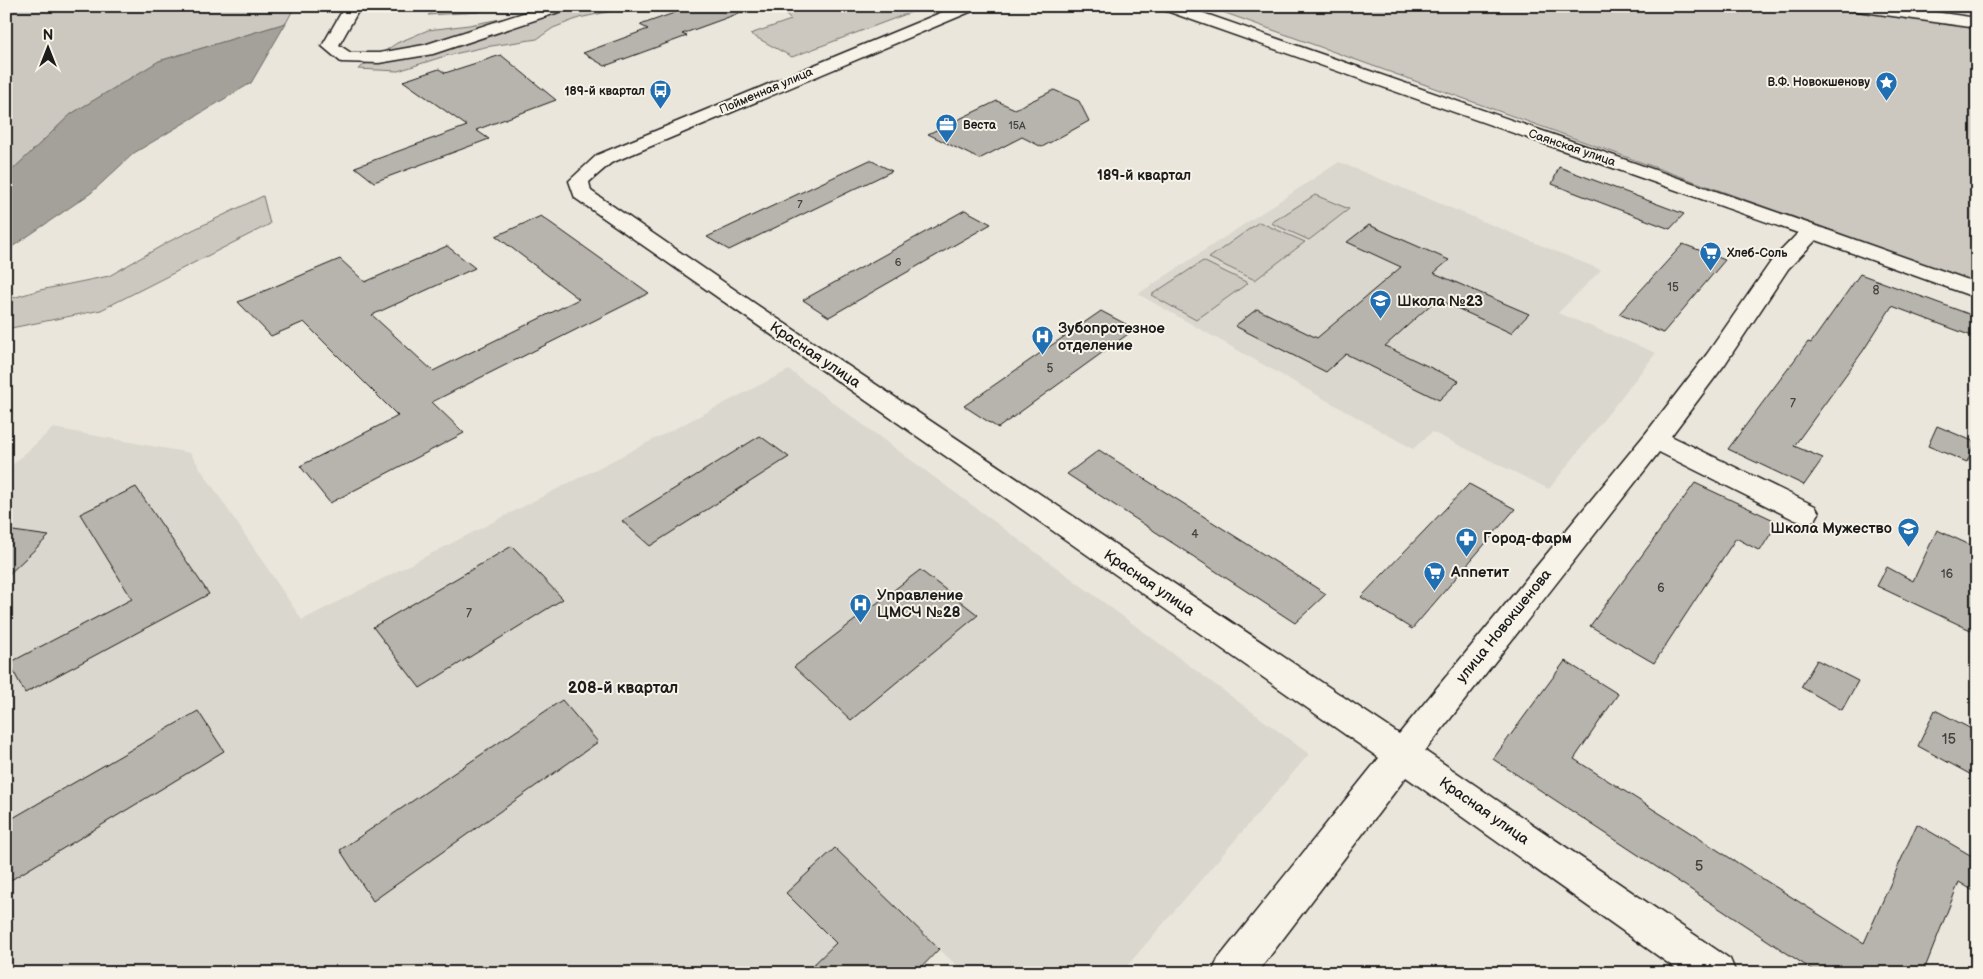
<svg xmlns="http://www.w3.org/2000/svg" width="1983" height="979" font-family="'Balsamiq Sans',sans-serif">
	<style>
		.built { fill: #dad7ce }
		.green { fill: #ccc8c0; stroke: #74726e }
		.water { fill: #a3a19a; stroke: #6d6c68 }
		.building { fill: #b6b4ac; stroke: #1c1c1c }
		.lines { fill: none; stroke-linecap: round; stroke-linejoin: round }
		.minor-casing { stroke: #1c1c1c; stroke-width: 3 }
		.minor { fill: #f7f3e8; fill-rule: evenodd }
		.labels { text-anchor: middle; dominant-baseline: central; stroke-width: 4; stroke-linejoin: round; paint-order: stroke }
		.far-number-label { font-size: 11px; fill: #424240 }
		.far-poi-label { font-size: 12px; font-weight: bold; fill: #1c1c1c; stroke: #f7f3e8; text-anchor: end }
		.far-street-label { font-size: 12px; fill: #1c1c1c; stroke: #f7f3e8 }
		.number-label { font-size: 12px; fill: #424240 }
		.far-neighbourhood-label { font-size: 14px; font-weight: bold; fill: #1c1c1c; stroke: #f7f3e8 }
		.poi-label { font-size: 15px; font-weight: bold; fill: #1c1c1c; stroke: #f7f3e8; text-anchor: start }
		.street-label { font-size: 15px; fill: #1c1c1c; stroke: #f7f3e8 }
		.near-number-label { font-size: 15px; fill: #424240 }
		.neighbourhood-label { font-size: 16px; font-weight: bold; fill: #1c1c1c; stroke: #f7f3e8 }
	</style>
	<rect width="100%" height="100%" fill="#eae6dc"/>
	<filter id="ink" filterUnits="userSpaceOnUse"><feTurbulence type="fractalNoise" baseFrequency=".02" numOctaves="2"/><feDisplacementMap in="SourceGraphic" scale="10" xChannelSelector="R" yChannelSelector="G"/><feConvolveMatrix kernelMatrix="1 2 1 2 8 2 1 2 1" color-interpolation-filters="sRGB"/></filter>
	<g filter="url(#ink)">
		<path class="built" d="M1339,162l262,108 -43,43 98,40 -107,136 -117,-57 -19,17 -275,-155z
			M789,370l520,384 -188,219h-156l-26,-24 -23,24h-910v-502l47,-43 137,25 112,167z"/>
		<path class="green" d="M6,6h289l-9,17 -127,38 -88,53 -65,62z
			M442,6h57l-21,6 -50,3z
			M534,6h101l-56,12 -26,10 -16,11 -52,8 -40,9 -47,15 -40,-2 39,-26 31,-13 41,-5 58,-11z
			M777,6h133l7,4 -125,47 -42,-23 41,-14z
			M1206,6h618l153,22v255z
			M1315,195l34,14 -40,31 -38,-17z
			M263,196l7,28 -169,86 -95,19v-29l34,-10 69,-14 61,-35z
			M1259,222l46,20 -50,38 -46,-22z
			M1203,261l45,22 -52,37 -45,-25z"/>
		<path class="water" d="M286,23l-35,60 -117,70 -43,40 -85,58v-75l65,-62 88,-53z"/>
		<path class="building" d="M694,6h57v3l-69,25 5,2 -82,30 -22,-13 65,-24 -8,-4z
			M501,55l55,45 -80,30 13,9 -115,43 -19,-15 112,-41 -64,-45 36,-12 6,4z
			M1054,90l25,11 10,20 -47,26 -20,-10 -43,22 -51,-25 69,-33 18,8z
			M870,160l22,11 -163,79 -22,-13z
			M1559,167l125,47 -14,15 -118,-45z
			M965,210l26,14 -162,93 -26,-17z
			M541,216l108,77 -217,109 32,31 -134,70 -30,-37 98,-50 -94,-94 -33,14 -33,-34 102,-43 25,23 82,-36 28,22 -103,47 61,56 146,-72 -83,-63z
			M1369,225l80,35 -15,13 95,41 -18,19 -74,-34 -52,47 74,35 -20,19 -93,-46 -20,18 -91,-46 22,-17 60,29 84,-71 -54,-25z
			M1683,244l42,16 -62,73 -44,-19z
			M1860,274l117,43v21l-85,-32 -29,45 -69,95 29,12 -19,27 -76,-36 80,-107 3,1z
			M1101,311l34,18 -137,99 -34,-22z
			M1937,426l38,16 -8,20 -39,-16z
			M760,436l29,21 -139,89 -28,-25z
			M1099,450l227,144 -31,29 -228,-149z
			M1695,483l83,39 -18,29 -24,-13 -82,125 -64,-37z
			M1469,484l46,25 -103,120 -51,-32z
			M136,487l73,107 -184,99 -16,-30 123,-64 -52,-85z
			M6,530l43,6 -43,41z
			M1937,530l40,18v85l-100,-47 10,-19 26,14z
			M512,546l51,53 -143,89 -47,-61z
			M920,570l58,45 -127,105 -57,-53z
			M1817,660l41,21 -16,29 -41,-23z
			M1565,661l53,33 -44,65 290,184 53,-119 60,35v34l-18,-11 -36,91h-106l-324,-214z
			M562,700l36,42 -225,159 -33,-51z
			M1935,710l42,22v46l-59,-32z
			M198,711l26,40 -218,132v-61z
			M835,848l104,101 -23,24h-111l31,-30 -50,-50z"/>
		<g class="lines">
			<defs>
				<path id="minor" d="M345,6h16l-22,39 12,8h28l45,-8 121,-39h25l-2,3 -135,45 -54,9 -38,-1 -19,-16z
					M957,6h22l-2,3 -366,154 -22,19 2,9 169,116 639,427 247,-301 61,-79 65,-94 26,-27 -637,-224 -2,-3h24l636,221 158,56v15l-161,-58 -28,29 -63,95 -54,72 144,70 4,7 -4,7 -10,3 -10,-3 -136,-68 -234,299 305,208 6,14h-54l-276,-196 -149,196h-45l6,-14 161,-201 -804,-560 -6,-17 28,-26z
					M1849,6h43l85,12v10l-120,-17 -6,-2z"/>
			</defs>
			<use href="#minor" class="minor-casing"/>
			<use href="#minor" class="minor"/>
		</g>
	</g>
	<defs>
		<symbol id="sight-pin" viewBox="-11 -11 22 30"><path d="M0 17L-7.5 6A9.5 9.5 0 1 1 7.5 6Z" fill="#1f6fb2" stroke="#f7f3e8"/><path d="M0-6L1.8-2.2L6-1.7L2.9 1.2L3.7 5.4L0 3.3L-3.7 5.4L-2.9 1.2L-6-1.7L-1.8-2.2Z" fill="#fff"/></symbol>
		<symbol id="bus-pin" viewBox="-11 -11 22 30"><path d="M0 17L-7.5 6A9.5 9.5 0 1 1 7.5 6Z" fill="#1f6fb2" stroke="#f7f3e8"/><path d="M-5-6H5V4H4V6H2V4H-2V6H-4V4H-5ZM-3.5-4V0h7V-4ZM-3.5 1.2v1.5H-2V1.2ZM2 1.2v1.5H3.5V1.2Z" fill="#fff"/></symbol>
		<symbol id="office-pin" viewBox="-11 -11 22 30"><path d="M0 17L-7.5 6A9.5 9.5 0 1 1 7.5 6Z" fill="#1f6fb2" stroke="#f7f3e8"/><path d="M-6-3h4V-5.5h4V-3h4V5H-6ZM-1-4.5V-3h2v-1.5ZM-6 0V1H6V0Z" fill="#fff"/></symbol>
		<symbol id="supermarket-pin" viewBox="-11 -11 22 30"><path d="M0 17L-7.5 6A9.5 9.5 0 1 1 7.5 6Z" fill="#1f6fb2" stroke="#f7f3e8"/><path d="M-6-5.5h2.5l.6 2H6L4.5 2H-2.5L-4.4-4H-6ZM-1.5 3.2a1.3 1.3 0 1 0 .1 0ZM3 3.2a1.3 1.3 0 1 0 .1 0Z" fill="#fff"/></symbol>
		<symbol id="school-pin" viewBox="-11 -11 22 30"><path d="M0 17L-7.5 6A9.5 9.5 0 1 1 7.5 6Z" fill="#1f6fb2" stroke="#f7f3e8"/><path d="M0-5L7-2L0 1L-7-2ZM-4 1L0 2.5L4 1V4Q0 6-4 4Z" fill="#fff"/></symbol>
		<symbol id="hospital-pin" viewBox="-11 -11 22 30"><path d="M0 17L-7.5 6A9.5 9.5 0 1 1 7.5 6Z" fill="#1f6fb2" stroke="#f7f3e8"/><path d="M-5-5h3v3.5h4V-5h3V5h-3V1.5h-4V5h-3Z" fill="#fff"/></symbol>
		<symbol id="pharmacy-pin" viewBox="-11 -11 22 30"><path d="M0 17L-7.5 6A9.5 9.5 0 1 1 7.5 6Z" fill="#1f6fb2" stroke="#f7f3e8"/><path d="M-2-6h4v4h4v4h-4v4h-4v-4h-4v-4h4Z" fill="#fff"/></symbol>
	</defs>
	<g fill-rule="evenodd">
		<use href="#sight-pin" x="1874" y="70" width="25" height="34"/>
		<use href="#bus-pin" x="648" y="78" width="25" height="34"/>
		<use href="#office-pin" x="934" y="112" width="25" height="34"/>
		<use href="#supermarket-pin" x="1698" y="240" width="25" height="34"/>
		<use href="#school-pin" x="1368" y="288" width="25" height="34"/>
		<use href="#hospital-pin" x="1030" y="324" width="25" height="34"/>
		<use href="#school-pin" x="1896" y="516" width="25" height="34"/>
		<use href="#pharmacy-pin" x="1454" y="526" width="25" height="34"/>
		<use href="#supermarket-pin" x="1422" y="560" width="25" height="34"/>
		<use href="#hospital-pin" x="848" y="592" width="25" height="34"/>
	</g>
	<g class="labels">
		<g class="far-number-label">
			<text x="1017" y="125">15А</text>
			<text x="800" y="204">7</text>
			<text x="898" y="262">6</text>
		</g>
		<g class="far-poi-label">
			<text x="1870" y="82">В.Ф. Новокшенову</text>
			<text x="645" y="91">189-й квартал</text>
			<text x="963" y="125" text-anchor="start">Веста</text>
			<text x="1727" y="253" text-anchor="start">Хлеб-Соль</text>
		</g>
		<g class="far-street-label">
			<text transform="translate(766 91) rotate(-23)">Пойменная улица</text>
			<text transform="translate(1572 148) rotate(19)">Саянская улица</text>
		</g>
		<g class="number-label">
			<text x="1673" y="287">15</text>
			<text x="1876" y="290">8</text>
			<text x="1050" y="368">5</text>
			<text x="1793" y="403">7</text>
			<text x="1195" y="534">4</text>
			<text x="1947" y="574">16</text>
			<text x="1661" y="588">6</text>
			<text x="469" y="613">7</text>
		</g>
		<g class="far-neighbourhood-label">
			<text x="1144" y="175">189-й квартал</text>
		</g>
		<g class="poi-label">
			<text x="1397" y="301">Школа №23</text>
			<text x="1058" y="328">Зубопротезное<tspan x="1058" dy="17">отделение</tspan></text>
			<text x="1892" y="528" text-anchor="end">Школа Мужество</text>
			<text x="1483" y="538">Город-фарм</text>
			<text x="1451" y="572">Аппетит</text>
			<text x="877" y="595">Управление<tspan x="877" dy="17">ЦМСЧ №28</tspan></text>
		</g>
		<g class="street-label">
			<text transform="translate(815 355) rotate(34)">Красная улица</text>
			<text transform="translate(1149 583) rotate(34)">Красная улица</text>
			<text transform="translate(1504 626) rotate(-51)">улица Новокшенова</text>
			<text transform="translate(1484 811) rotate(35)">Красная улица</text>
		</g>
		<g class="near-number-label">
			<text x="1949" y="739">15</text>
			<text x="1699" y="866">5</text>
		</g>
		<g class="neighbourhood-label">
			<text x="623" y="688">208-й квартал</text>
		</g>
	</g>
	<rect width="1983" height="979" fill="none" stroke="#f7f3e8" stroke-width="25"/>
	<rect x="12" y="12" width="1958" height="954" fill="none" stroke="#1c1c1c" stroke-width="2" filter="url(#ink)"/>
	<g transform="translate(48 48)" stroke="#f7f3e8" stroke-width="4" paint-order="stroke">
	<path d="M0-4L9 19L0 12L-9 19Z" fill="#1c1c1c"/>
	<text y="-8" font-size="14" font-weight="bold" text-anchor="middle" fill="#1c1c1c">N</text>
	</g>
</svg>
